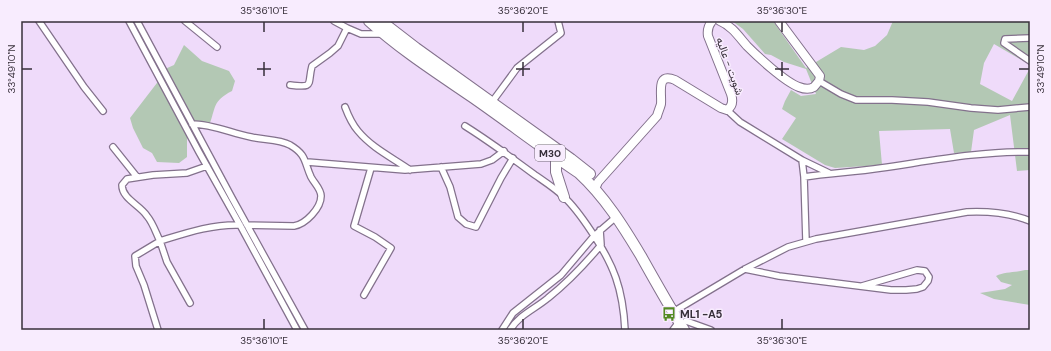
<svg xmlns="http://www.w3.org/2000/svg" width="1051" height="351" font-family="'DM Sans',Vazirmatn,sans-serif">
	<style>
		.green { fill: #b3c8b4 }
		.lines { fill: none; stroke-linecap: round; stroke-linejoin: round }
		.street-casing { stroke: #83718c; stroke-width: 8 }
		.secondary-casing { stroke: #83718c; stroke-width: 10 }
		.highway-casing { stroke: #83718c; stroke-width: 12 }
		.street { stroke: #fff; stroke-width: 5.5 }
		.secondary { stroke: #fff; stroke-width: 8 }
		.highway { stroke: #fff; stroke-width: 10 }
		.ticks { fill: none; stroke: #372f3a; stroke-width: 1.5 }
		.labels { text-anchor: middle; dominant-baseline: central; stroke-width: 3; stroke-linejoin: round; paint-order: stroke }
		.shield { fill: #f8ecfe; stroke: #716875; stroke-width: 1 }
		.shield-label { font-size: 10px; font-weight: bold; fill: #372f3a }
		.street-label { font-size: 11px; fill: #372f3a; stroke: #f8ecfe }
		.poi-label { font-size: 11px; font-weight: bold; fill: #372f3a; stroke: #f8ecfe; text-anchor: start }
		.neatline { fill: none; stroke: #372f3a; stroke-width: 1.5 }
		.ticks-label { font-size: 10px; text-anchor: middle; fill: #372f3a }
	</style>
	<rect width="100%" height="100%" fill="#efdbfa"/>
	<path class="green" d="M732,21h41l33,47 35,-21 23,3 11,-4 12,-11 6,-14h137v44l-36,-21 -10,19 -4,21 32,17 18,-33v102l-13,1 -7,-56 -36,15 -3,22 -17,1 -4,-24 -71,2 3,34 -47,3 -10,-3 -43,-26 14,-21 -14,-9 3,-8 6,-11 10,6 15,-2 -10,-25 -22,-7 -13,-7 -6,-1 -22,-25z
		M184,45l18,16 27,10 6,10 -3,10c-20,10 -16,17 -23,35l-22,6v25l-8,6 -22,-1 -5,-9 -9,-5 -10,-20 -3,-10 30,-39 5,-10 9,-4z
		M1025,270h5v35l-36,-6 -14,-6 25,-4 7,-4 -11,-3 -5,-6c9,-5 19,-3 29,-6z"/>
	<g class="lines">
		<defs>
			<path id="street" d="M39,21l45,66 19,24
				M129,21l70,131 41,73 57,105
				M137,21l95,177 73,132
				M185,21l32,26
				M334,21l13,7
				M1030,38l-25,1 -1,4 26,18
				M819,81l22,13 15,6h36l36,2 43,6 27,2 32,-3
				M290,85c25,3 17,0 22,-19l18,-13 8,-7 9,-18 14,6h23
				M492,102l25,-34 44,-35 -3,-12
				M345,107c3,8 7,17 13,24 14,17 35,27 52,39
				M727,110l13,12 62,38 2,17 2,64
				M192,124c20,0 39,9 59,13 12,3 28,2 39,8 17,10 14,17 21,32 3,6 10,12 10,19 0,12 -15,28 -27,30l-47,-1
				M465,126c24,15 47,32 70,49 10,7 21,14 29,22 11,10 19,22 27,34 23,34 32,58 34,99
				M113,147l24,30
				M802,160l27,13
				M307,162l98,8 76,-6 11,-4 12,-9
				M441,167l9,20 8,30 8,7 10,3 25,-49 12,-20
				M804,177c26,-4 51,-5 77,-9 49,-7 99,-17 149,-16
				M745,269l34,7 112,14h15l11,-1 6,-2 5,-6 1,-4 -4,-6 -8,-1 -55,16
				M364,295l27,-47 -16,-11 -21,-11 17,-58
				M190,303l-23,-41 -7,-21c26,-8 52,-17 80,-16
				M678,309l67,-40 43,-22 28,-8 151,-27c22,-1 43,1 63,9
				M686,321l25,9
				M158,330l-14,-45 -8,-19 -1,-10 25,-15c-4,-8 -7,-18 -13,-25 -7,-11 -25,-17 -25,-31l5,-6 26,-4 34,-2 20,-7
				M502,330l11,-17 48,-38 33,-39 22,-19
				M510,330c9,-15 25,-21 38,-32 19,-15 37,-34 53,-53l-1,-15
				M673,330l6,-8"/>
			<path id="secondary" d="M720,21c12,5 19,16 27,25 11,11 38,36 52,41 5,2 10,3 15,0l5,-6 1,-5 -41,-55
				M595,189l3,-7 59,-66c1,-4 3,-8 4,-12 1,-11 -5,-32 14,-24l46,28 6,2c6,-4 6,-10 4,-16l-23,-58c-1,-6 0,-10 4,-15"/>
			<path id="highway" d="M369,21c32,29 68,52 103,76 36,25 71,52 107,76 26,24 44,53 62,83 14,25 28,50 43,74
				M381,21l35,27 155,111 19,15
				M556,157v15l8,25"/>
		</defs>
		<use href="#street" class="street-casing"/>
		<use href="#secondary" class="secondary-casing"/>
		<use href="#highway" class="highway-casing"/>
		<use href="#street" class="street"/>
		<use href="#secondary" class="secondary"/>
		<use href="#highway" class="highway"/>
	</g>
	<path class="ticks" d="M264,22v10M523,22v10M782,22v10M264,62v14M523,62v14M782,62v14M22,69h10M257,69h14M516,69h14M775,69h14M1019,69h10M264,319v10M523,319v10M782,319v10"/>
	<defs>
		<symbol id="bus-bare" viewBox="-9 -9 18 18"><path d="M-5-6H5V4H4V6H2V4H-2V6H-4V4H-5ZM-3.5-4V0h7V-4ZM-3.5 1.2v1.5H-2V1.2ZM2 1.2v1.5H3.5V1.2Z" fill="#548a24" stroke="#f8ecfe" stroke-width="2.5" paint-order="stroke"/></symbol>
	</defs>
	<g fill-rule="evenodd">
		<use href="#bus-bare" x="659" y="304" width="20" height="20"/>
	</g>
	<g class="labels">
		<rect class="shield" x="535" y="145" width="30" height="16" rx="3"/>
		<g class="shield-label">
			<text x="550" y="153">M30</text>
		</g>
		<g class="street-label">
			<text transform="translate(730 66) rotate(70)">شويت - عاليه</text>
		</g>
		<g class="poi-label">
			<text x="680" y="314">ML1 -A5</text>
		</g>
	</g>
	<rect width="1051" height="351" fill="none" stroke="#f8ecfe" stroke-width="44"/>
	<rect x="22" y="22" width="1007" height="307" class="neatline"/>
	<g class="ticks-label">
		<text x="264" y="14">35°36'10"E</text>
		<text x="523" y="14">35°36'20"E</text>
		<text x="782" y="14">35°36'30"E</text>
		<text transform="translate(11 69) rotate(-90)" y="4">33°49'10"N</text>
		<text transform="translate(1040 69) rotate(-90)" y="4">33°49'10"N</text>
		<text x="264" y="344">35°36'10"E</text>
		<text x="523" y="344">35°36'20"E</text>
		<text x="782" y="344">35°36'30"E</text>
	</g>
</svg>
